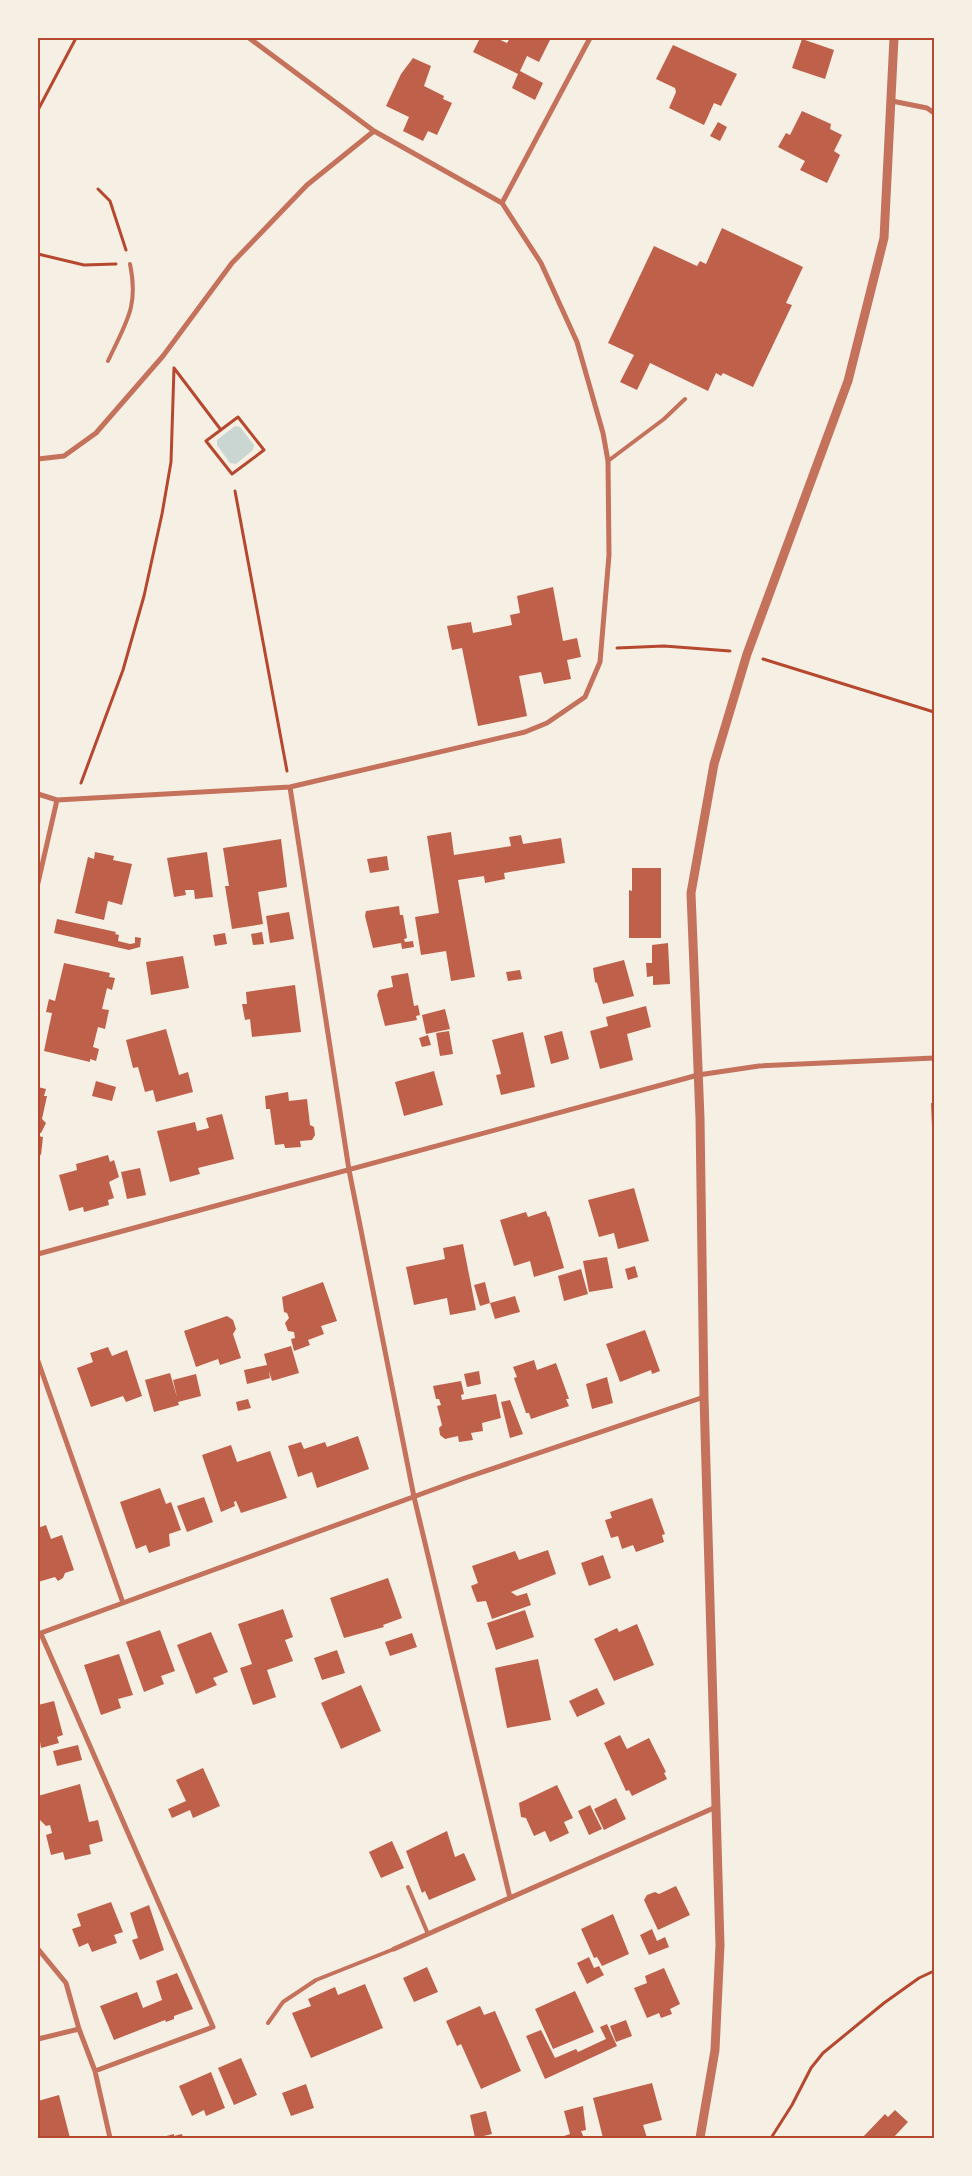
<svg xmlns="http://www.w3.org/2000/svg" width="972" height="2176" font-family="'Asap Condensed',sans-serif">
	<style>
		.water { fill: #c9d6d2 }
		.building { fill: #bf614a }
		.lines { fill: none; stroke-linecap: round; stroke-linejoin: round }
		.path { stroke: #b5482f; stroke-width: 3 }
		.service { stroke: #c5725c; stroke-width: 4 }
		.minor { stroke: #c5725c; stroke-width: 5 }
		.tertiary { stroke: #c5725c; stroke-width: 9 }
		.neatline { fill: none; stroke: #b5482f; stroke-width: 2 }
	</style>
	<rect width="100%" height="100%" fill="#f6efe4"/>
	<path class="water" d="M235,426l5,1 14,18 -1,5 -17,14 -6,-1 -13,-18v-5z"/>
	<path class="building" d="M480,38h16l11,5 3,-5h41l-12,24 -12,-6 -7,15 23,12 -8,17 -23,-12 6,-14 -45,-22z
		M802,39l32,11 -9,29 -33,-11z
		M673,45l64,29 -16,32 -7,-3 -10,22 -35,-17 7,-16 -1,-4 -19,-9z
		M413,58l18,8 -7,20 20,10 -1,3 9,4 -15,32 -9,-4 -5,10 -20,-10 6,-14 -23,-11 15,-32z
		M802,111l29,13 -1,5 12,6 -8,16 6,4 -13,28 -27,-13 5,-9 -27,-14 8,-14 4,2z
		M718,122l9,5 -7,14 -10,-5z
		M722,228l81,39 -17,36 6,2 -39,82 -30,-14 -2,3 -5,-3 -8,18 -58,-28 -13,27 -17,-8 14,-27 -26,-12 46,-97 43,20 3,-5 6,3z
		M553,587l10,54 14,-3 4,19 -14,3 4,19 -27,5 -3,-12 -22,4 8,40 -49,10 -16,-78 -10,2 -5,-24 24,-4 2,11 39,-8 -2,-10 10,-2 -3,-17z
		M451,832l3,23 57,-9 -2,-9 12,-2 2,9 38,-6 4,25 -61,10 1,6 -20,4 -1,-7 -26,4 17,97 -24,4 -5,-30 -25,4 -6,-38 24,-4 -12,-77z
		M281,839l6,48 -29,5 5,32 -31,5 -7,-43h4l-6,-38z
		M95,852l19,4 -1,4 19,4 -10,41 -14,-4 -4,19 -29,-7 13,-56 6,2z
		M207,852l6,45 -18,2 -1,-9h-9l1,5 -12,2 -7,-39z
		M387,856l2,14 -19,3 -3,-14z
		M632,868h29v70h-32v-48l3,1z
		M399,906l1,9h3l4,23 -3,1 1,3 8,-1 1,6 -12,2 -1,-6 -28,5 -8,-32 1,-5z
		M289,912l5,27 -24,4 -4,-27z
		M57,919l59,13 -1,2 4,1 -1,6 12,3 5,-1v-6l6,1 -1,9 -11,3 -75,-17z
		M262,932l2,12 -11,1 -2,-11z
		M225,933l2,11 -12,2 -2,-11z
		M668,943l2,41 -17,1v-9l-6,1 -1,-14h6v-18z
		M183,956l6,32 -38,7 -5,-33z
		M624,960l10,36 -31,8 -6,-21 -2,-1 -2,-14z
		M64,963l46,10 -1,4 6,1 -3,12 -5,-2 -5,21 7,1 -4,19 -7,-2 -5,20 6,2 -3,12 -6,-2v3l-46,-11 8,-38 -6,-1 3,-13 6,2z
		M520,970l2,9 -14,2 -2,-9z
		M408,973l6,33 4,-1 2,10 -4,1 1,4 -32,6 -8,-31 2,-5 14,-3 -2,-11z
		M295,985l6,47 -49,5 -2,-18 -5,1 -3,-16h5l-1,-12z
		M646,1006l5,21 -24,7 6,26 -33,9 -10,-38 18,-5 -2,-9z
		M445,1009l5,20 -24,5 -4,-19z
		M166,1029l13,46 9,-3 5,20 -37,10 -3,-12 -8,2 -7,-25 -5,1 -7,-28z
		M449,1031l4,23 -13,2 -4,-23z
		M562,1031l7,28 -18,5 -7,-28z
		M523,1032l12,55 -34,8 -5,-20 5,-1 -9,-34z
		M428,1035l3,10 -9,2 -3,-9z
		M434,1071l9,34 -39,11 -9,-34z
		M96,1081l20,6 -4,14 -20,-5z
		M38,1087l8,2 -2,7h3l-5,23 4,4 -5,10h-3z
		M288,1092l1,9 18,-2 3,26 4,2 1,8 -3,5 -12,1 1,6 -14,1h-2l-1,-4 -9,1 -5,-36h-4l-1,-13z
		M931,1103h3v46l-1,1z
		M222,1114l12,45 -36,9 2,6 -30,8 -13,-51 38,-9 2,9 12,-3 -3,-10z
		M38,1136l5,1 -2,18 -3,-1z
		M108,1155l2,7 4,-2 5,17 -10,5 5,16 -6,2 1,5 -25,7 -1,-5 -14,4 -10,-36 18,-5 -1,-6z
		M140,1168l6,27 -19,4 -6,-27z
		M634,1188l15,53 -31,8 -4,-16 -15,4 -11,-37z
		M546,1211l2,6 1,-1 15,52 -30,9 -4,-16 -16,5 -14,-46 26,-8 2,5z
		M463,1244l13,66 -26,5 -3,-17 -33,7 -8,-38 39,-8 -2,-11z
		M607,1257l6,31 -24,4 -6,-31z
		M635,1266l3,11 -10,3 -3,-11z
		M581,1269l7,25 -24,7 -6,-25z
		M323,1282l14,39 -16,5 3,8 -16,6 2,5 -16,6 -3,-12 4,-1 -1,-6 -6,-1 -3,-8 4,-5 -2,-5 -3,-1 -2,-15z
		M485,1282l5,21 -10,3 -6,-21z
		M515,1296l5,16 -25,7 -5,-16z
		M227,1316l6,4 3,9 -3,5 8,24 -21,7 -2,-6 -22,8 -12,-36z
		M645,1330l15,41 -8,3 -1,-4 -31,12 -14,-38z
		M291,1346l8,27 -27,8 -3,-10 1,7 -23,6 -3,-14 23,-5 -3,-11z
		M108,1347l4,9 15,-6 15,46 -16,6 -3,-6 -32,11 -14,-39 16,-6 -3,-9z
		M534,1360l3,10 19,-7 13,36h-3l3,7 -38,13 -2,-6h-3l-12,-35 3,-1 -4,-10z
		M479,1371l2,13 -14,3 -3,-13z
		M170,1373l7,24 -4,-17 23,-6 5,22 -23,6 1,3 -25,7 -9,-32z
		M607,1377l6,26 -21,6 -6,-25z
		M461,1381l3,13 -3,1 1,5 34,-6 5,24 -19,5 1,8 -12,2 2,7 -14,2 -1,-6 -13,3 -5,-4 -1,-7 3,-3 -5,-19 4,-1 -2,-6h-3l-3,-13z
		M248,1399l3,9 -13,3 -2,-9z
		M510,1400l13,34 -13,4 -9,-36z
		M358,1436l11,33 -52,19 -5,-16 -14,5 -10,-31 13,-4 3,7 21,-7 2,5z
		M231,1445l6,17 33,-11 17,47 -46,15 -5,-12 -2,1 1,4 -14,6 -19,-57z
		M160,1488l6,16 5,-2 10,28 -12,4 1,12 -21,7 -3,-8 -10,4 -16,-47z
		M204,1497l9,25 -26,10 -10,-26z
		M652,1498l13,36 -3,1 2,7 -28,10 -3,-7 -11,4 -4,-13 -7,2 -6,-18 7,-2 -2,-6z
		M46,1525l5,14 11,-4 12,35 -9,3 -2,5 -5,3 -3,-4 -17,5v-54z
		M548,1550l8,24 -45,18 6,4 10,-3 4,12 -39,14 -6,-18 -9,1 -6,-16 7,-3 -6,-17 43,-15 4,9z
		M603,1555l8,23 -22,8 -8,-23z
		M388,1578l14,40 -19,7 1,2 -40,11 -14,-40z
		M283,1609l10,28 -8,3 8,21 -26,9 9,27 -23,8 -13,-37 12,-4 -14,-40z
		M525,1610l9,27 -38,13 -9,-27z
		M637,1624l17,41 -40,16 -20,-42 23,-11 2,4z
		M160,1630l15,41 -14,5 3,8 -20,8 -18,-50z
		M211,1632l17,40 -15,6 4,7 -21,9 -19,-49z
		M412,1633l5,14 -27,9 -5,-14z
		M337,1650l8,23 -23,7 -8,-22z
		M119,1654l14,41 -15,4 3,9 -20,7 -17,-50z
		M538,1659l13,61 -44,8 -12,-60z
		M361,1685l20,46 -40,18 -20,-46z
		M597,1688l8,16 -28,13 -8,-16z
		M54,1701l9,34 -6,2 2,6 -18,5 -1,-6 -2,1v-38z
		M620,1735l7,14 22,-11 17,34 -2,1 3,6 -35,17 -3,-6 -3,1 -22,-48z
		M78,1745l4,15 -25,6 -4,-15z
		M203,1768l17,38 -27,12 -3,-8 -18,8 -4,-9 18,-8 -10,-21z
		M80,1784l9,38 9,-2 5,21 -14,4 2,9 -26,6 -2,-8 -12,3 -5,-20 6,-2 -2,-8 -4,1 -8,-8v-22z
		M557,1785l16,33 -9,4 5,11 -19,9 -5,-11 -11,5 -8,-18 -5,-1 -2,-14z
		M616,1798l10,21 -22,11 -10,-21z
		M590,1805l12,24 -13,6 -11,-24z
		M447,1831l8,26 9,-4 12,27 -47,20 -4,-9 -3,2 -16,-42z
		M392,1841l12,27 -23,10 -12,-26z
		M676,1886l14,29 -32,15 -14,-30 3,-5 8,-3 4,2z
		M111,1902l12,30 -9,3 3,8 -25,9 -4,-9 -9,4 -7,-18 9,-3 -4,-12z
		M149,1905l15,45 -24,10 -8,-20 6,-2 -8,-25z
		M613,1914l16,40 -27,12 -5,-9 -3,1 -13,-29z
		M652,1929l5,12 8,-4 4,10 -20,8 -9,-20z
		M589,1957l5,11 5,-2 5,9 -17,9 -10,-21z
		M427,1967l11,25 -24,10 -11,-24z
		M664,1968l16,36 -10,5 2,5 -11,4 -2,-5 -12,5 -13,-30 13,-5 -2,-7z
		M177,1973l16,36 -19,7v3l-8,3 -1,-2 -51,20 -14,-34 37,-14 6,16 19,-8 -6,-19z
		M365,1984l18,44 -72,30 -19,-45 19,-7 -3,-7 27,-12 3,8z
		M575,1991l19,41 -41,17 -18,-40z
		M480,2006l4,9 11,-4 26,60 -40,18 -20,-45 -4,2 -11,-25z
		M626,2020l6,16 -16,6 -6,-16z
		M607,2024l10,22 -72,33 -19,-43 15,-6 14,28 21,-9 2,3 28,-13 -6,-12z
		M241,2058l16,37 -23,10 -16,-37z
		M211,2072l14,36 -19,8 -2,-6 -12,6 -13,-30z
		M652,2083l10,37 -19,5 4,13h-44l-10,-40z
		M306,2084l8,24 -23,8 -9,-23z
		M59,2095l11,43h-32v-37z
		M583,2106l3,24 -5,1 3,7h-23v-1l9,-3 -6,-23z
		M895,2110l13,12 -15,16h-31l23,-24 3,3z
		M486,2111l6,23 -17,4 -5,-23z
		M174,2134v2l8,-2 1,4h-24z"/>
	<g class="lines">
		<path class="path" d="M38,110l38,-72
			M98,189l12,12 16,49
			M38,254l46,11 32,-1
			M174,368l47,62
			M238,417l26,33 -32,24 -26,-33z
			M235,491l52,280
			M617,648l47,-2 66,5
			M763,659l171,53
			M81,783l42,-113 21,-74 18,-82 9,-52 3,-94
			M771,2138l21,-33 19,-37 12,-15 61,-50 35,-25 15,-7"/>
		<path class="service" d="M108,361c18,-39 31,-54 22,-97
			M608,461l56,-42 21,-20
			M408,1887l20,47
			M268,2023l15,-21 33,-22 78,-31"/>
		<path class="minor" d="M892,101l35,7 7,5
			M502,203l88,-165
			M38,459l26,-3 32,-23 67,-77 69,-93 75,-78 67,-54
			M290,787l59,383 65,327 96,401
			M38,794l19,6 233,-13 235,-55 22,-9 38,-26 15,-35 9,-107 -1,-94 -5,-28 -26,-91 -36,-79 -39,-60 -128,-72 -125,-93
			M38,883l19,-83
			M38,1254l660,-179 61,-9 175,-8
			M38,1361l85,242
			M38,1634l427,-156 239,-81
			M41,1634l172,393 -118,44
			M38,1949l28,34 13,46 16,42 15,67
			M394,1949l322,-142
			M38,2039l41,-10"/>
		<path class="tertiary" d="M700,2138l15,-88 5,-105 -16,-548 -4,-279 -9,-225 23,-129 33,-110 101,-273 36,-143 10,-200"/>
	</g>
	<rect width="972" height="2176" fill="none" stroke="#f6efe4" stroke-width="78"/>
	<rect x="39" y="39" width="894" height="2098" class="neatline"/>
</svg>
